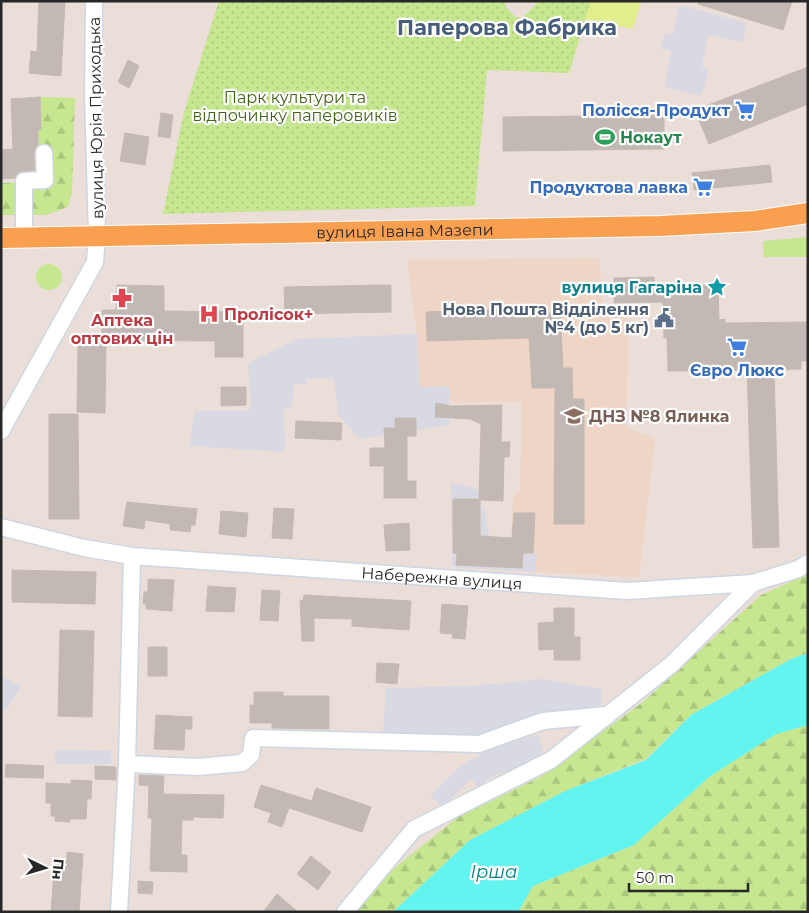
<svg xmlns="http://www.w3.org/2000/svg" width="809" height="913" font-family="Montserrat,sans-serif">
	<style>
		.industrial { fill: #d9d9e3 }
		.education { fill: #eed5c5 }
		.grass { fill: #c6e690 }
		.forest { fill: url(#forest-firs) }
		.park { fill: url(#park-dots) }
		.pitch { fill: #e1ee8b }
		.water { fill: #63f4f0 }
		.building { fill: #c2b9b4; stroke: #c6b9b2 }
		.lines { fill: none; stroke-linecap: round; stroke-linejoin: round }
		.minor-casing { stroke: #cdd7e2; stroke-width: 19 }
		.major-casing { stroke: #fff; stroke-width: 22 }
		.minor { stroke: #fff; stroke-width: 16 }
		.major { stroke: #f89f50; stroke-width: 20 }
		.labels { text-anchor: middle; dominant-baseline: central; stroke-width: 4.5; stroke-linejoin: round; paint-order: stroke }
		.park-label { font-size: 16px; fill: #3e6615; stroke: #fff }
		.shop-label { font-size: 16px; font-weight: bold; fill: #366cbe; stroke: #fff; text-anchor: end }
		.street-label { font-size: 16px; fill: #272727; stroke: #fff }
		.leisure-label { font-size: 16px; font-weight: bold; fill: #27864d; stroke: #fff; text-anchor: start }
		.culture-label { font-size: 16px; font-weight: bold; fill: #0d838f; stroke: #fff; text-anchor: end }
		.service-label { font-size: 16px; font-weight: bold; fill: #4e5e75; stroke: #fff; text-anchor: end }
		.health-label { font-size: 16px; font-weight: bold; fill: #be3a42; stroke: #fff; text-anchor: start }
		.education-label { font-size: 16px; font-weight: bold; fill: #785e54; stroke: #fff; text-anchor: start }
		.water-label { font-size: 18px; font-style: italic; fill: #088188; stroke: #fff }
		.district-label { font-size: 21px; font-weight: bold; fill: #465e7a; stroke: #fff }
	</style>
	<defs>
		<pattern id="forest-firs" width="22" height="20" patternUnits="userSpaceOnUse" patternTransform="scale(1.25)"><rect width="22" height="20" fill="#c6e690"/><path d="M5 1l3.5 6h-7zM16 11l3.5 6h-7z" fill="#aac57c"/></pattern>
		<pattern id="park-dots" width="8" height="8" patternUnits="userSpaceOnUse" patternTransform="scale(1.25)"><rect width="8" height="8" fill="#c6e690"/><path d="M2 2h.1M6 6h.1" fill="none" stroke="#aac57c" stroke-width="1.8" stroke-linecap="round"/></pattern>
	</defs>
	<rect width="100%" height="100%" fill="#ebddd7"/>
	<path class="industrial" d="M679,5l68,18 -4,19 -35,-7 -6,32 7,3 -8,26 -36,-9 6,-37 -11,-1 5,-15h8z
		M417,334l3,53 30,-1 -1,39 -90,14 -21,-25 -4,-35 -27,-1v6h-13l-2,24 -8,-1 1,45 -96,-6 6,-35h54l2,-7 -3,-41 49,-24z
		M451,482l28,8v10l6,13 4,23 -1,16 49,2 -2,18 -83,-5z
		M1,675l19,12 -14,24 -5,-2z
		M543,679l59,10 -2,21 -42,1 -78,26 -97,-4 3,-45 84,-2z
		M539,735l5,21 -19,10 -33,10 -13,11 -9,-8 -27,28 -13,-11 32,-31 35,-19z
		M55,750l56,1v13h-56z"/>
	<path class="education" d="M599,258l4,49h26l-3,121 29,10 -16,139 -104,-5 2,-18 -26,-1 2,-57 7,-4 2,-91 -71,2 -1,-17 -30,1 -3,-53 -10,-74z"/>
	<path class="grass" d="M808,237v20h-44l-1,-16z
		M36 277a13 13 0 1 1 26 0a13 13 0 1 1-26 0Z"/>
	<path class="forest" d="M40,97l35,1 -3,94 -4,15 -22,8h-45v-32l49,-2 -10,-4 -2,-47 3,-1z
		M808,574v79l-17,6 -100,56 -45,44 -81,32 -95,49 -77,72h-39l23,-30 81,-65 82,-40 103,-75 118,-107z
		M808,725v187h-290l15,-26 101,-41 75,-68 67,-43z"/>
	<path class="park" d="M219,1h287v6l9,10 7,1 17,-17h52l-22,72 -82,-3 -12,136 -312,8 21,-102z"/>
	<path class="pitch" d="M591,1h50l-8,28 -48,-10z"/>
	<path class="water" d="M808,653v72l-32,9 -67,43 -75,68 -101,41 -15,26h-125l77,-72 95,-49 81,-31 45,-45 100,-56z"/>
	<path class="building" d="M39,1l26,1 -4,74 -32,-3 2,-22 6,1z
		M699,1h93l-9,29 -85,-26z
		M128,60l11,6 -10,22 -11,-6z
		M808,67v37l-99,40 -14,-34z
		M40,97l1,32 -3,1v15l-4,8 1,17 -16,2 -4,6 -14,1v-29l12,-1 -2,-50z
		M161,113l12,2 -3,23 -12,-2z
		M664,115v34l-161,2v-34z
		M125,133l24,4 -4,28 -25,-4z
		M770,165l2,17 -78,8 -2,-17z
		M654,277v7l64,2 1,34 6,-1v4l83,-1v39h-7v8l-27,1 5,177 -26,1 -6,-178 -79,1 -1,-33h-3l-1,-36 -49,1v-25z
		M117,285l47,1v25l79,1v45h-28v-16l-113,-1v-30h14z
		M383,285h8v27l-106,2 -1,-27z
		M528,308l1,6 31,-1 3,55h9l1,31h11v125h-30l1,-136h-23l-3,-50 -102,3 -1,-29z
		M78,343h28l-1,70 -28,-1z
		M221,387h25v18l-25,1z
		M436,403l15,3 51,-1 -1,37h9l-1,15h-5l-1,44 -23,-1v36l32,2 2,-25h21l-2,40h-10l-1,15 -66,-3 1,-11 -4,-1v-54h26l2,-75 -11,-5 -35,-2z
		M49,414h29l1,105h-30z
		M395,418h21v18h-9v45h9v17h-32v-32h-14v-18h15l-1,-20h11z
		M296,421l46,2 -1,17 -46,-2z
		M127,502l70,7 -2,16h-4l-1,7 -20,-2v-6l-25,-4 -1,9 -21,-3z
		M274,508l20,1 -2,30 -20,-1z
		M221,511l27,2 -2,24 -27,-3z
		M409,523l1,27 -24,1 -2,-26z
		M12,570l84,2 -1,32 -83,-2z
		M148,579l26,1 -2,31 -26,-2v-5h-3l1,-12h4z
		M208,586l28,2 -2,24 -28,-1z
		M262,590l18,1 -2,30 -18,-1z
		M304,595l107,6 -2,29 -57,-4v-7l-38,-1v23h-12l-2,-41 3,1z
		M442,604l26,2 -3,33 -13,-1 1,-4 -13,-1z
		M554,608h20v29h6v23h-26v-11l-15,1 -1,-27 16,-1z
		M60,630l34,1 -2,86 -34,-1z
		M148,647h19v29h-19z
		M377,663l22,1 -2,20 -21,-2z
		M254,692h29v4h46v33l-57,-1v-5h-22v-18h4z
		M156,715l36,2v12h-7l-1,21 -30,-1z
		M6,764l38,2 -1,12 -38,-1z
		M95,766l21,1v13l-21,-1z
		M139,775l25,1 -1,18 61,1 -1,23 -30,-1v3h-11l-1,35h6v17l-37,-1 2,-53h-4l1,-32 -10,-1z
		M71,780l21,1 -1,18h-4l-1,20h-16v3l-15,-1v-5h-4v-13h-5v-20l25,1z
		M261,785l51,16 4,-13 55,19 -9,25 -73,-24 -7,19 -14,-5 3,-9 -17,-6z
		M67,852l16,2 -4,58h-28l4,-53 12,1z
		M311,856l20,16 -13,18 -21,-16z
		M138,881l15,1 -1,12 -14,-1z
		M277,894l21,18h-35z"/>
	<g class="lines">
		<defs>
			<g id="minor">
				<path d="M24,237v-56l21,-1 -1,-27"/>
				<path d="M1,431l94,-169 2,-27 -4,-140 1,-94"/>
				<path id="s1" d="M1,527l83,21 48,8 495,35 126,-8 45,-14 10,-6"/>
				<path d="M127,764l71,3 44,-4 9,-8 2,-17 226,6 64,-23 64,-6"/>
				<path d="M119,912l8,-148 5,-208"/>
				<path d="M345,912l69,-83 137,-69 121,-96 81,-81"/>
			</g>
			<g id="major">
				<path id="s2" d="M1,238l659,-12 95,-5 53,-8"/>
			</g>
		</defs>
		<use href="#minor" class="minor-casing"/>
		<use href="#major" class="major-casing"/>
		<use href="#minor" class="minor"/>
		<use href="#major" class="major"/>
	</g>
	<defs>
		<symbol id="supermarket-bare" viewBox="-9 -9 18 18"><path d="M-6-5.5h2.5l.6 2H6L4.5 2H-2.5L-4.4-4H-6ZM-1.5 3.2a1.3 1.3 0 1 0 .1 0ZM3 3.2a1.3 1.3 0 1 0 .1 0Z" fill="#3f7fe0" stroke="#fff" stroke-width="2.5" paint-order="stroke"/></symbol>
		<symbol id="stadium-bare" viewBox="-9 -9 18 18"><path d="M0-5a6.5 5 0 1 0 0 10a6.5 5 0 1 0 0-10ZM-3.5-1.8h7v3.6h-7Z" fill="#2e9e5b" stroke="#fff" stroke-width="2.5" paint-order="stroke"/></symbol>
		<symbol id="sight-bare" viewBox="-9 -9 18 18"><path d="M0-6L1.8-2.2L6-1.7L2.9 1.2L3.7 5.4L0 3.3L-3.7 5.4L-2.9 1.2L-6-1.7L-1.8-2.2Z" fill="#0f9aa8" stroke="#fff" stroke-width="2.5" paint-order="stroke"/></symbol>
		<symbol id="pharmacy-bare" viewBox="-9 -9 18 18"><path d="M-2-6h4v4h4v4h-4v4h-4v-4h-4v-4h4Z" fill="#e0444e" stroke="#fff" stroke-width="2.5" paint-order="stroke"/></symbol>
		<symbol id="hospital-bare" viewBox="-9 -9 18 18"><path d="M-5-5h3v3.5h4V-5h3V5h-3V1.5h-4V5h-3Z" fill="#e0444e" stroke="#fff" stroke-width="2.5" paint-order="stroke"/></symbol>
		<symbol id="civic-bare" viewBox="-9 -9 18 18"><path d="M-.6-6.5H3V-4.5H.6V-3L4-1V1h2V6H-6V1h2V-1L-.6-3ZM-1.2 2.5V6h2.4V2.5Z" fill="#5c6f8a" stroke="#fff" stroke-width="2.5" paint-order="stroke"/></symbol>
		<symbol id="school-bare" viewBox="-9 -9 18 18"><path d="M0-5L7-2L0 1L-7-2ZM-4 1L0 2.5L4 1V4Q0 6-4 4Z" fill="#8d6e63" stroke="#fff" stroke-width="2.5" paint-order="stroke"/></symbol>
	</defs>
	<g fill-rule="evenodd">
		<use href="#supermarket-bare" x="731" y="96" width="28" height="28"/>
		<use href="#stadium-bare" x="591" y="123" width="28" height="28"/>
		<use href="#supermarket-bare" x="689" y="173" width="28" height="28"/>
		<use href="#sight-bare" x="703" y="273" width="28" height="28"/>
		<use href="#pharmacy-bare" x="108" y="284" width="28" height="28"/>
		<use href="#hospital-bare" x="195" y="300" width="28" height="28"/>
		<use href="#civic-bare" x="650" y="304" width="28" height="28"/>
		<use href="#supermarket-bare" x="723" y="333" width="28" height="28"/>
		<use href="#school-bare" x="560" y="402" width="28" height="28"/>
	</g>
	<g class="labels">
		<g class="park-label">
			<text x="295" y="97">Парк культури та<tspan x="295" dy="18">відпочинку паперовиків</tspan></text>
		</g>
		<g class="shop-label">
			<text x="730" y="110">Полісся-Продукт</text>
			<text x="688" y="187">Продуктова лавка</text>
			<text x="737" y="370" text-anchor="middle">Євро Люкс</text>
		</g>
		<g class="street-label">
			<text transform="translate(96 118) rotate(-91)">вулиця Юрія Приходька</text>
			<text stroke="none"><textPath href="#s2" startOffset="404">вулиця Івана Мазепи</textPath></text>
			<text stroke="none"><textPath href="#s1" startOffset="445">Набережна вулиця</textPath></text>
		</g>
		<g class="leisure-label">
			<text x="620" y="137">Нокаут</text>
		</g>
		<g class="culture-label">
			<text x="702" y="287">вулиця Гагаріна</text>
		</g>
		<g class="service-label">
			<text x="649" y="309">Нова Пошта Відділення<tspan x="649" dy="18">№4 (до 5 кг)</tspan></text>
		</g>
		<g class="health-label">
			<text x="224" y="314">Пролісок+</text>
			<text x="122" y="320" text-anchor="middle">Аптека<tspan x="122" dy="18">оптових цін</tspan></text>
		</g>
		<g class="education-label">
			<text x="589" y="416">ДНЗ №8 Ялинка</text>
		</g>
		<g class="water-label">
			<text x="494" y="872">Ірша</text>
		</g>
		<g class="district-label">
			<text x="507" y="27">Паперова Фабрика</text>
		</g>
	</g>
	<rect width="809" height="913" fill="none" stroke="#272727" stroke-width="5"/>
	<g transform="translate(45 868) rotate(95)" stroke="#ffffff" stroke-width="4" paint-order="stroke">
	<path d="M0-4L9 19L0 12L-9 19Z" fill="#272727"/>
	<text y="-8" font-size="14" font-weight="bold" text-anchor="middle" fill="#272727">Пн</text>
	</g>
	<path d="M629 883v8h119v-8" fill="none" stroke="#272727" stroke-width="2.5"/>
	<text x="636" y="883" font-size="15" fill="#272727" stroke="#ffffff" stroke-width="4" paint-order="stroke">50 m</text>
</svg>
